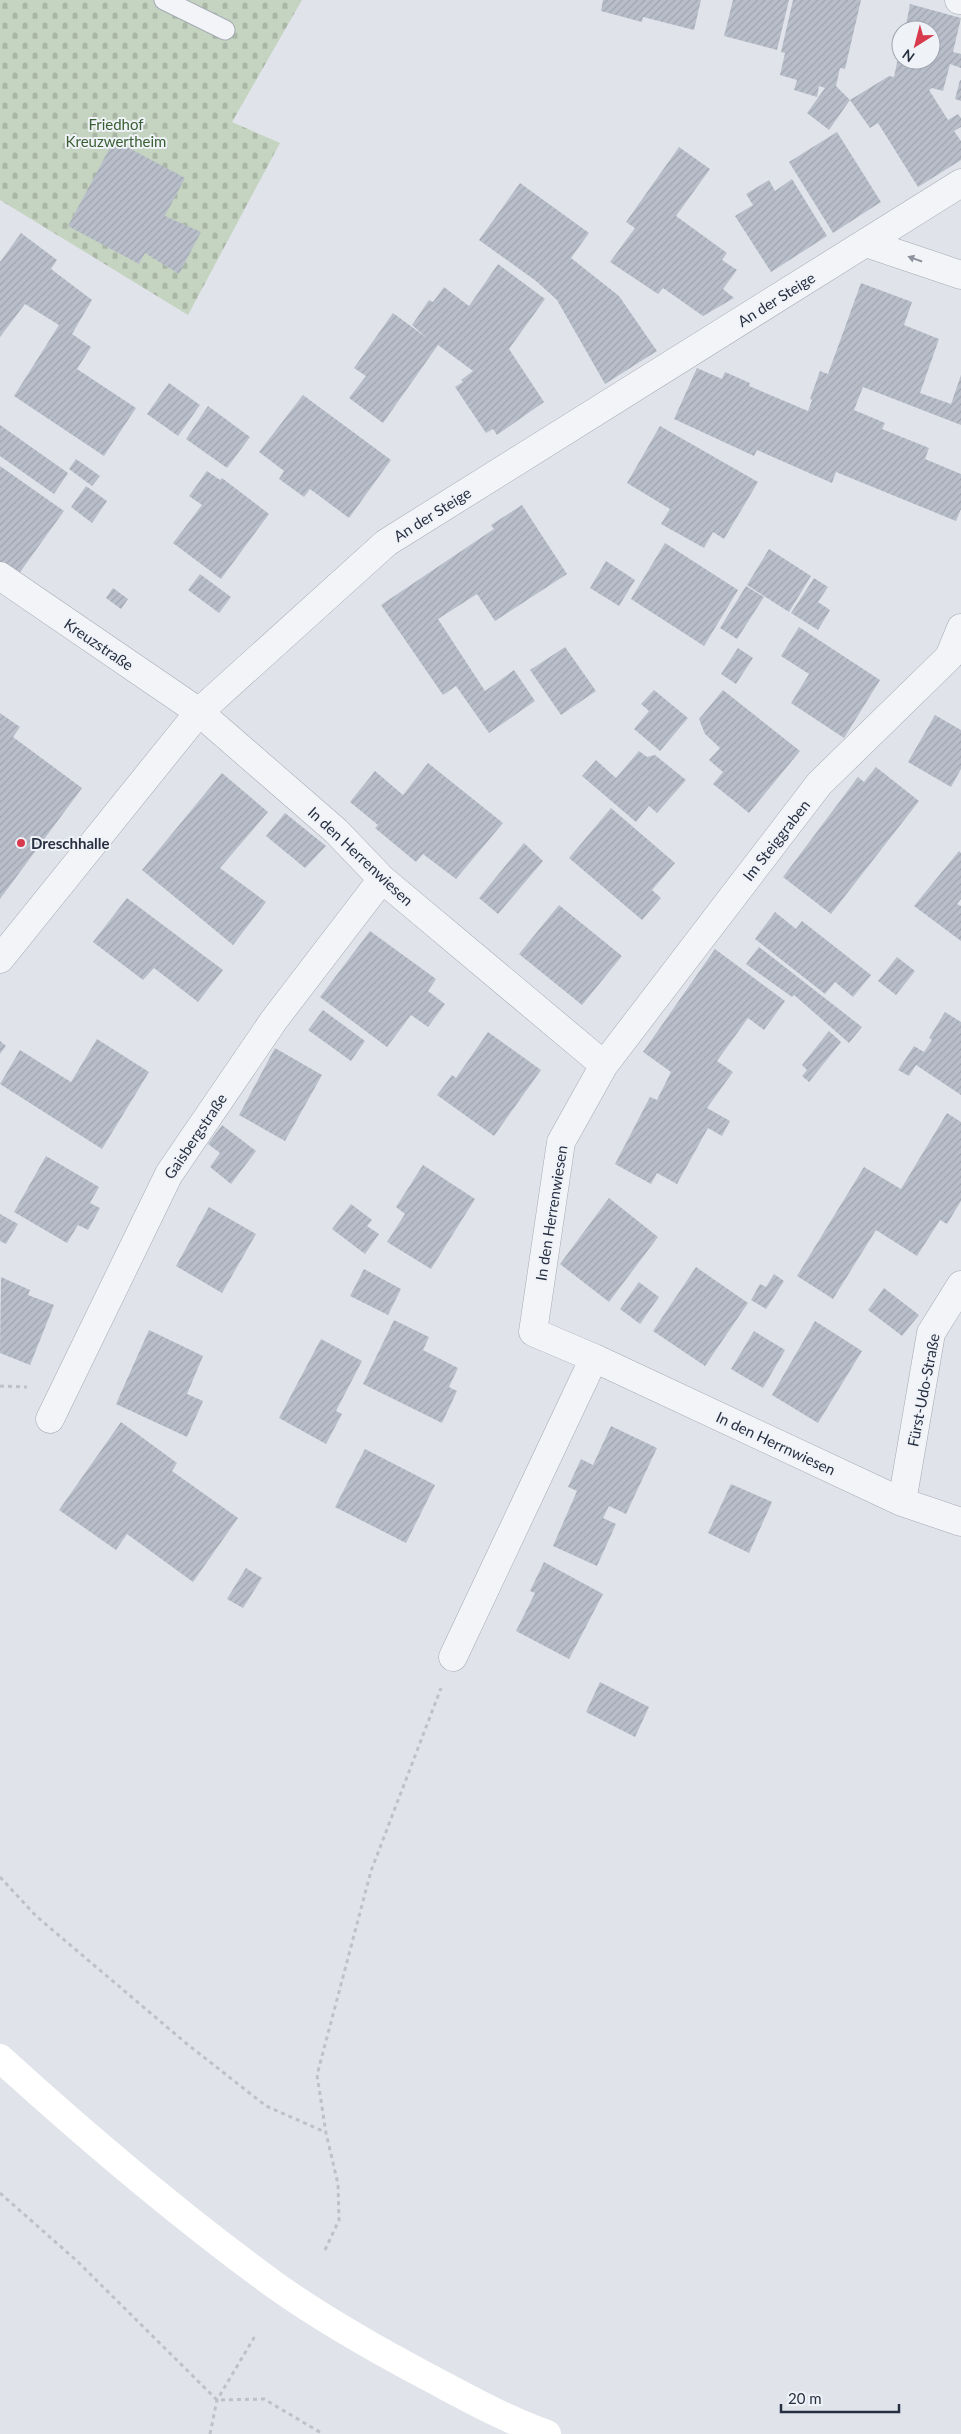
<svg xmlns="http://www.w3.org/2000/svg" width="961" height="2434" font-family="Lato,sans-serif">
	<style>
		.cemetery { fill: url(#cemetery-stones) }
		.building { fill: url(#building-hatch) }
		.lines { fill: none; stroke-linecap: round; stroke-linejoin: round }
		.lane-casing { stroke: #a5aab4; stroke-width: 21 }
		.street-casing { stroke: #a5aab4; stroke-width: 29 }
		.path { stroke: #bec1c9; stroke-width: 3; stroke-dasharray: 4 4; stroke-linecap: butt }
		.lane { stroke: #f3f4f8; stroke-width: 19 }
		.street { stroke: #f3f4f8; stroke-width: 28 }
		.secondary { stroke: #fff; stroke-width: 28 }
		.oneway { fill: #8d929d }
		.poi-dot { fill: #d83b4e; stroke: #eff2f7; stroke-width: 2 }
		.labels { text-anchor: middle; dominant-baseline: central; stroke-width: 4; stroke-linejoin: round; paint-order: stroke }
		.park-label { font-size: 15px; fill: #3a5f33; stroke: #eff2f7 }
		.street-label { font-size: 15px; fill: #273042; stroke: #eff2f7 }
		.poi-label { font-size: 15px; font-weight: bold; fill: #273042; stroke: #eff2f7; text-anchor: start }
	</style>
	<defs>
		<pattern id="cemetery-stones" width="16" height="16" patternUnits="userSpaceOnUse" patternTransform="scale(1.25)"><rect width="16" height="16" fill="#c5d4c0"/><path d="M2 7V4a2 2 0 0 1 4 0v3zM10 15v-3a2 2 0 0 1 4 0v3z" fill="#a9b6a6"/></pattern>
		<pattern id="building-hatch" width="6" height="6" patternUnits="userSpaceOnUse" patternTransform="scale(1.25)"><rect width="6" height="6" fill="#b9bfca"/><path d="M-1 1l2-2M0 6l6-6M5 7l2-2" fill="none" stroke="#9fa4af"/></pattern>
	</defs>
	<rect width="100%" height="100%" fill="#e0e3ea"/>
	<path class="cemetery" d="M0,0h302l-70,122 48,21 -92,172 -188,-115z"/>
	<path class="building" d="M603,0h98l-7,30 -51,-13 -1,5 -41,-11z
		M733,0h56l-12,50 -53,-14z
		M793,0h68l-16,69 -5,-1 -4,18 14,14 -21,30 -22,-17 18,-25 -6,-2 -2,11 -23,-7 3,-10 -17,-5 5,-22 -4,-1z
		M910,4l51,14 -8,34 8,2v14l-11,-4 -7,27 -11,-3 -3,2 19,30 10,-6 3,4v9l-7,4 7,10v19l-43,27 -40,-64 -8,5 -20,-28 39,-24 5,1 6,-28 1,11h30v-30h-26z
		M960,80h1v21l-6,-2z
		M837,132l44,70 -48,31 -44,-71z
		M114,140l71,38 -20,38 36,16 -22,42 -34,-21 -6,11 -71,-38z
		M679,147l31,22 -34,47 51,37 -5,7 15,10 -14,19 11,9 -31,18 -40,-28 -5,6 -48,-32 25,-34 -9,-6z
		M792,179l35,57 -56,36 -36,-56 18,-11 -7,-11 23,-14 6,11z
		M520,183l69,50 -18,25 48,38 38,55 -52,33 -48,-84 -21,-19 -57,-41z
		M21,233l36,27 -6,9 41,31 -20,34 19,13 -14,22 59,39 -32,48 -90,-60 45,-71 -34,-21 -25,33v-75z
		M498,264l47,35 -36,50 35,53 -47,33 -4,-6 -7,4 -31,-46 8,-5 -2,-2 12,-9 -35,-26 -55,78 -34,-25 17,-22 -12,-8 39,-55 34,25 -15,-13 17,-25 4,2 11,-15 25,19z
		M861,283l51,19 -8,23 35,14 -19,54 31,11 10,-29v50l-98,-38 -9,23 31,13 -3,6 47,19 -4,11 36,15v35l-5,12 -120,-49 -4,11 -75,-33 -3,6 -80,-37 23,-51 25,11 3,-7 25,11 -1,3 59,25 4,-11 -2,-1 10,-28 8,3z
		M169,383l31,22 -22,31 -31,-22z
		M303,395l88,65 -42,58 -39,-29 -6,8 -25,-18 5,-8 -25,-19z
		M208,406l42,31 -23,31 -41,-29z
		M0,425l68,48 -14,21 -54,-38z
		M660,426l98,56 -34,57 -11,-7 -9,16 -43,-24 9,-15 -43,-26z
		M76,459l24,17 -8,10 -23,-17z
		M0,466l64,45 -46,64 -18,-12z
		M207,471l13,9 2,-2 47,36 -48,65 -48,-36 29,-38 -13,-9z
		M86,486l21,15 -15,22 -21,-16z
		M522,505l45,69 -72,47 -18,-27 -39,25 47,72 29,-21 21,31 -46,32 -33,-47 -13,9 -62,-90 113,-76 -3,-4z
		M665,543l73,47 -34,56 -73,-47z
		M769,549l42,27 -22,36 -42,-27z
		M606,561l29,19 -16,26 -29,-18z
		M200,574l31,23 -12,16 -31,-23z
		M814,578l14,9 -10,15 12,8 -12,20 -27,-17z
		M746,586l18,11 -27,42 -17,-11z
		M113,588l15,11 -7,10 -15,-11z
		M799,627l81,53 -36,58 -53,-35 18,-29 -28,-18z
		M565,647l31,44 -35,24 -31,-45z
		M738,648l15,10 -17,26 -15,-10z
		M654,690l34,28 -28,33 -26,-22 15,-18 -8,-7z
		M723,690l77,61 -51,62 -36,-29 10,-12 -14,-12 11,-12 -15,-14 -6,-15z
		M0,713l20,14 -7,10 69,51 -82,111z
		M935,715l26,15v39l-10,18 -43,-25z
		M639,751l8,6 8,-2 31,25 -29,33 -8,-7 -13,16 -54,-46 14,-16 20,18z
		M428,763l75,60 -47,56 -33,-25 -7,8 -41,-34 3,-3 -28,-23 25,-31 28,24z
		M876,767l43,34 -88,113 -48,-37 75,-100 6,5z
		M222,773l46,39 -48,56 46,34 -33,43 -91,-75z
		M611,808l64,55 -23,27 9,8 -19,22 -73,-62z
		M285,813l41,33 -21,22 -39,-32z
		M524,843l19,18 -45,53 -19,-16z
		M959,851l2,2v46l-4,5 4,2v35l-47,-35z
		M127,898l96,72 -25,32 -44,-34 -11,12 -50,-38z
		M559,905l63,51 -40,49 -63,-51z
		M775,912l21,17 6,-8 69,54 -18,22 -18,-15 -10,12 -70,-55z
		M370,931l66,48 -8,12 17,13 -17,23 -17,-12 -24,32 -67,-50z
		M759,947l103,80 -13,16 -55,-48 -2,2 -46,-33z
		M715,949l70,52 -21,29 -16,-12 -31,43 16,11 -26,36 23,13 -8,15 -14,-8 -31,56 -20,-11 -6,11 -36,-20 35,-67 7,3 14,-28 -28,-20z
		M897,957l18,14 -19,24 -18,-14z
		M323,1010l42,31 -14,20 -43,-31z
		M945,1012l16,10v73l-45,-30 -7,11 -11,-6 16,-24 10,6 8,-12 -3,-2z
		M829,1031l12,11 -32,40 -7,-6 5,-6 -5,-5z
		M488,1032l53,38 -47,66 -57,-41 15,-20 4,3z
		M97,1039l52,33 -47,77 -102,-65 20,-34 51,32z
		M0,1041l6,5 -6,8z
		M275,1048l47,27 -37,66 -46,-26z
		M947,1113l14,9v79l-14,23 -7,-4 -23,36 -41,-26 -43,69 -36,-23 67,-109 37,22z
		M222,1125l34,26 -25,33 -21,-17 10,-14 -12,-9z
		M46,1156l53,31 -9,16 10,5 -12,22 -10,-5 -11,18 -53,-31z
		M423,1165l52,34 -44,70 -44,-27 18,-28 -9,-7z
		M609,1198l49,39 -49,65 -49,-38z
		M351,1204l21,16 -5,6 12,8 -14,20 -33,-25z
		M209,1207l47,27 -34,59 -46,-27z
		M0,1214l18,10 -12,20 -6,-3z
		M696,1267l52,36 -43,63 -52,-35z
		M364,1269l37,20 -13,26 -38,-19z
		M774,1274l10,7 -18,28 -15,-9 9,-16 6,3z
		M1,1277l29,13 -2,5 26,10 -24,60 -30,-12z
		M639,1282l20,15 -19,27 -20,-15z
		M884,1288l35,27 -17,21 -34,-26z
		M394,1320l35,17 -6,13 35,18 -9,19 8,4 -15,32 -79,-39z
		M815,1321l47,30 -44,72 -46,-28z
		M149,1330l54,26 -16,38 16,7 -16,36 -71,-33z
		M754,1331l31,19 -22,38 -32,-19z
		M321,1339l41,22 -26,50 6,3 -16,30 -47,-26z
		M121,1422l56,41 -5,8 66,47 -45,64 -66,-48 -11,16 -57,-40z
		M611,1426l46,22 -31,66 -17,-8 -6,12 13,6 -19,42 -44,-20 24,-55 -9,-4 13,-28 12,6z
		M365,1449l70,36 -29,58 -71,-36z
		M731,1484l41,18 -23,51 -41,-20z
		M544,1562l59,32 -34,65 -53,-28 19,-38 -5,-2z
		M246,1568l16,10 -19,30 -16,-9z
		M600,1682l49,25 -14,30 -49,-25z"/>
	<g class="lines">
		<defs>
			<path id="lane" d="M164,0l61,30"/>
			<path id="street" d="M959,0h2
				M866,243l95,32
				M0,576l199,136 137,119 46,48 222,186
				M961,628l-12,29 -130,127 -215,281 -43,77 -28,190 61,26 308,144 59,20
				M0,959l199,-247 187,-169 575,-360
				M50,1419l119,-245 105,-154 108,-141
				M902,1502l29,-169 30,-48
				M453,1657l141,-299"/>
		</defs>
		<use href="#lane" class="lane-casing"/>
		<use href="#street" class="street-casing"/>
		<path class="path" d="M0,1386l27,1
			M0,1877l36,39 151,128 79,62 59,26
			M0,2193l77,68 140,139 47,-1 59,35
			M325,2250l14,-30 -1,-36 -12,-51 -9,-58 54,-204 70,-183
			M210,2434l7,-34 38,-64"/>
		<use href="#lane" class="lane"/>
		<use href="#street" class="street"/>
		<path class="secondary" d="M0,2058c88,80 180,158 276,228 48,34 101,64 152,91 40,21 77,42 119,57"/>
	</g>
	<defs><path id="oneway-solid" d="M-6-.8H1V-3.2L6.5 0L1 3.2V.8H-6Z" transform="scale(1.25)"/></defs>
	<use class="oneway" href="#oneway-solid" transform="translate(915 259) rotate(-161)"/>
	<circle class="poi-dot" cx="21" cy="843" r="5"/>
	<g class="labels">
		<g class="park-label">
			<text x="116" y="124">Friedhof<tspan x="116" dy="17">Kreuzwertheim</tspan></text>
		</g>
		<g class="street-label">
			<text transform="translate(776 299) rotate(-32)">An der Steige</text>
			<text transform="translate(432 514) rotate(-32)">An der Steige</text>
			<text transform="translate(99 644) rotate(34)">Kreuzstraße</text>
			<text transform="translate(776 840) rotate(-52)">Im Steiggraben</text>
			<text transform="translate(361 856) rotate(43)">In den Herrenwiesen</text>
			<text transform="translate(195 1136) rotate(-56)">Gaisbergstraße</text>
			<text transform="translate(551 1213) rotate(-81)">In den Herrenwiesen</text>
			<text transform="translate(923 1390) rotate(-79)">Fürst-Udo-Straße</text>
			<text transform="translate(776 1443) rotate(25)">In den Herrnwiesen</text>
		</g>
		<g class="poi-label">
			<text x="31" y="843">Dreschhalle</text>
		</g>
	</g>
	<g transform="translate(916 45) rotate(216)"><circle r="24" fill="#eff2f7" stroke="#9fa4af"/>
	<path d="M0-4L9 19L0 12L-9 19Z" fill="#d83b4e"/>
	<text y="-8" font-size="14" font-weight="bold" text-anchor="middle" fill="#273042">N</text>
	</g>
	<path d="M781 2404v8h118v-8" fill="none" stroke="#273042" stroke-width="2.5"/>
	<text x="788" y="2404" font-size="15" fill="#273042" stroke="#eff2f7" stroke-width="4" paint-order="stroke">20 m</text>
</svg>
